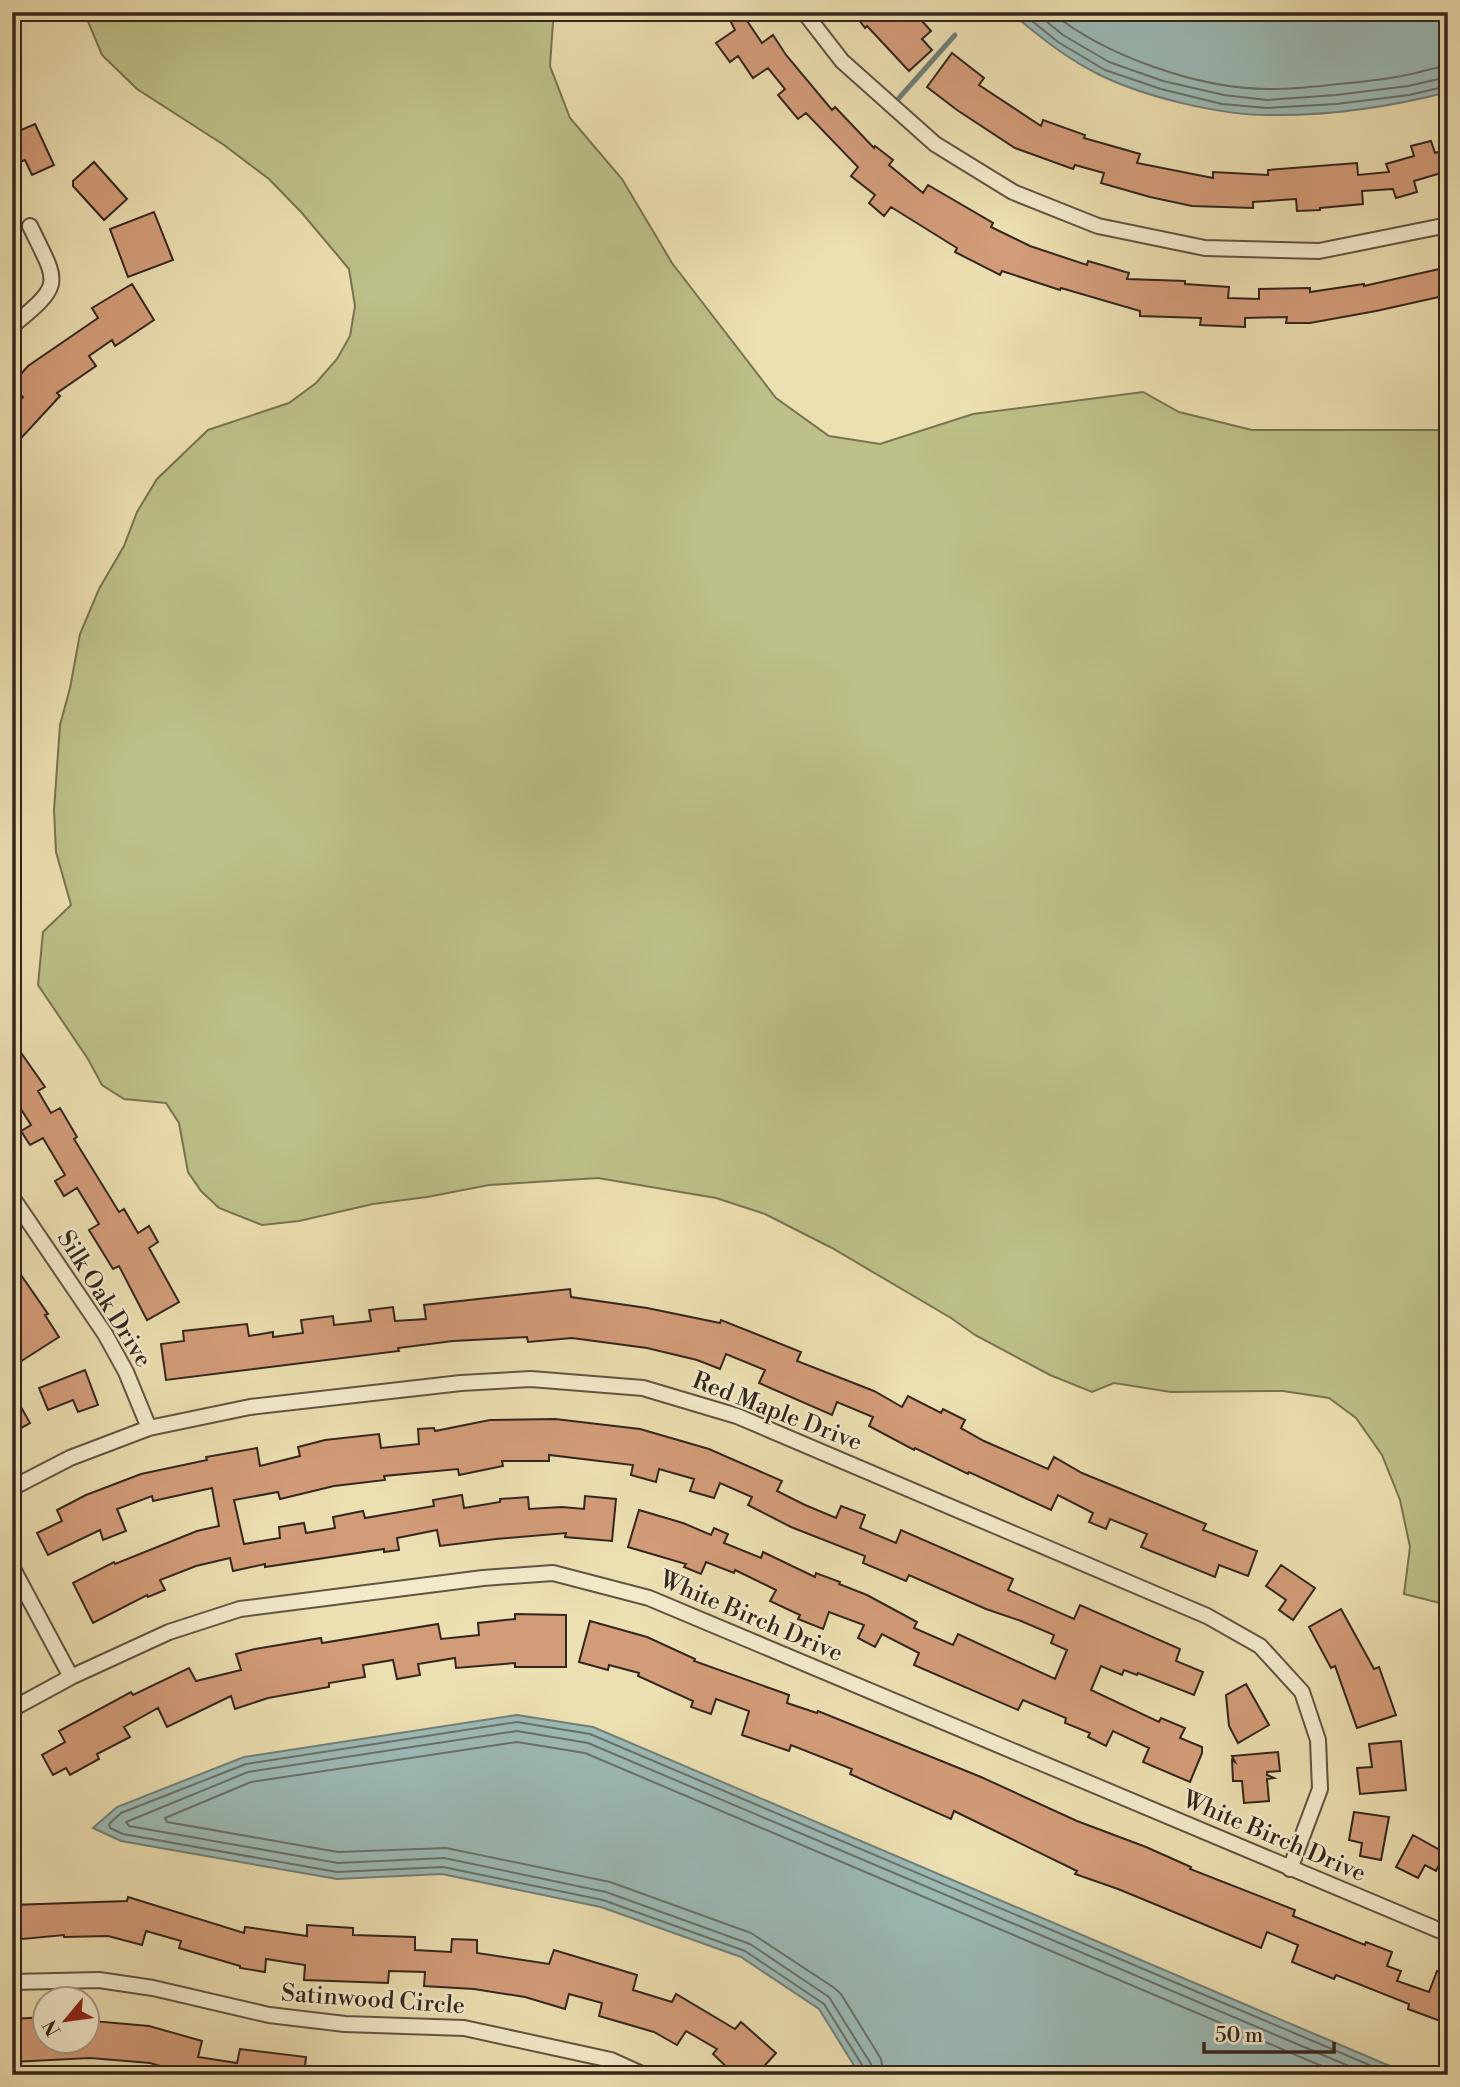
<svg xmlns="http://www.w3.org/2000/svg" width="1460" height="2087" font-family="'Libre Bodoni',serif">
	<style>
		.green { fill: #bdc088; stroke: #787352; stroke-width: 2 }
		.water { fill: #9cbab6; stroke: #727f79; stroke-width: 2 }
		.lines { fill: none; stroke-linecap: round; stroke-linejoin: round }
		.shore { stroke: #68706a; stroke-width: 2 }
		.stream { stroke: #727f79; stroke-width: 5 }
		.building { fill: #d39c79; stroke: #34261d; stroke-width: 2 }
		.street-casing { stroke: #625442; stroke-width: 18 }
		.street { stroke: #f3eacc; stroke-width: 14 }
		.labels { text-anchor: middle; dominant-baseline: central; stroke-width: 5; stroke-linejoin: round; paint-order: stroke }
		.street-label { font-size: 24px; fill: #34261d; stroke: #f3eacc }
	</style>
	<rect width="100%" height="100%" fill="#ecdfb1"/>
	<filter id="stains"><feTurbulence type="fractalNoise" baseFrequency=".00286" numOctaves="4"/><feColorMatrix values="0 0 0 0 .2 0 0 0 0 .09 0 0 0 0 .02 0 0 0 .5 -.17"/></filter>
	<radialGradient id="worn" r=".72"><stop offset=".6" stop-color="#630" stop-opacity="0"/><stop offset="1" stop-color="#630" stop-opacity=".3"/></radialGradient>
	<path class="green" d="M84,12h466l3,10 -3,44 20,52 52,61 50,84 104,135 53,38 51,8 93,-30 170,-22 36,20 73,18h196v1175l-44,-11 6,-47 -10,-47 -18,-45 -26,-37 -27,-20 -46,-7 -112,1 -57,-9 -22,9 -42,-17 -75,-40 -24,-17 -119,-70 -67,-34 -49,-16 -118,-20 -109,7 -62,12 -54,7 -74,17 -37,4 -43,-17 -18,-17 -13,-19 -9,-49 -13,-20 -42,-4 -22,-14 -14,-26 -50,-74 5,-53 28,-27 -15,-53 -2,-42 6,-85 10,-37 10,-54 19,-45 25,-43 13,-34 20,-33 51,-49 81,-27 27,-20 21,-24 13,-23 5,-30 -6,-37 -47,-56 -33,-34 -45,-34 -87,-56 -35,-34z"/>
	<path class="water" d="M1010,12h438v80c-58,15 -121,24 -180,23 -49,0 -122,-18 -166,-39 -34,-16 -63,-40 -92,-64z
		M517,1715l76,12 818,348h-551l-41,-66 -78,-52 -140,-50 -159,-33 -105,5 -216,-38 -28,-13 24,-21 127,-50z"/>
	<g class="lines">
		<path class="shore" d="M1021,12l37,30 47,28 56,19 61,15 45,4 69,-4 73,-9 39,-9
			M1035,12l28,23 46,27 54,19 61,14 43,5 69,-5 72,-9 40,-9
			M1051,12c54,44 148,77 218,77 22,0 46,-2 69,-5 22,-2 46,-4 68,-9 14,-2 28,-8 42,-9
			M865,2075l-1,-7 -40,-64 -79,-53 -142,-51 -160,-33 -106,5 -214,-38 -13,-6 -1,-4 12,-11 125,-49 271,-42 73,12 803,341
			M874,2075l-3,-11 -42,-67 -79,-53 -144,-52 -162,-34 -106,5 -209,-37 -3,-4 122,-50 269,-41 71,12 782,332
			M884,2075l-3,-16 -40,-65 -8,-7 -82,-54 -141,-51 -164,-34 -108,4 -171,-30 -2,-4 86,-36 266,-40 68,11 758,322"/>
		<path class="stream" d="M899,98l56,-63"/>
	</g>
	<path class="building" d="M726,12h15l21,31 11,-8 13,20 46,55 3,-3 39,41 1,-2 18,14 -4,5 34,28 5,-8 65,38 -2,4 39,19 57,19 1,-4 41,12 -2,6 58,2v3l44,3 -1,11 31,1v-10l51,-1v4l54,-8v2l84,-19v28l-72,16 -66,12h-24l1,-6 -42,1v9l-45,-2 1,-7 -61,-2v-5l-79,-23 -1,2 -58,-19 -2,4 -45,-23 2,-4 -66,-41 -7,9 -15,-13 6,-8 -24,-19 7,-9 -52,-54 -8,6 -20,-24 7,-6 -17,-21 -15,10 -15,-22 -8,6 -14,-19 19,-13z
		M853,12h61l17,19 -9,8 10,11 -23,21 -42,-45 -2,2z
		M952,53l32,25 -5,7 62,41 2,-6 42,15 -1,3 56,16 -3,9 76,15v-6l55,3v-5l89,-7 1,12 31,-3 -3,-8 28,-8 -3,-10 20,-5 4,12 13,-4v22l-34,10 3,11 -21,6 -3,-9 -31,2 1,13 -43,4v2l-23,1 -1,-12 -43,3v6l-61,-2 -42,-9 -49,-14 3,-10 -29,-8 -2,4 -58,-21 -58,-38 -30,-23z
		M35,124l19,41 -22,10 -7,-15 -8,3 -5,-11v-18z
		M94,162l33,37 -23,21 -31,-34v-5z
		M154,212l19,48 -45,17 -18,-48z
		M132,284l22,36 -39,26 -3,-6 -23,16 7,10 -39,27 3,3 -48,52v-39l11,-12 -11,-10v-3l16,-18 70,-48 -6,-10z
		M12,1040l33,47 -7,4 13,22 9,-5 17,29 -3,2 45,73 5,-3 14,24 11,-7 9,16 -9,6 30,54 -32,18 -28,-54 -6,3 -24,-39 10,-6 -22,-36 -13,8 -9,-15 10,-6 -22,-37 -13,7 -9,-14 10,-6 -19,-30z
		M12,1262l36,52 -3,1 14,22 -47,30z
		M570,1289l1,8 76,11 73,15 1,-3 80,32 -4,9 77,30 28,16 6,-11 33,17 2,-4 22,11 -4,8 23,13 64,28 6,-12 28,16 124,51 -3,6 54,21 -9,25 -29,-11 -4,12 -74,-30 6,-13 -37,-15 -4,10 -17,-7 4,-9 -35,-18 -7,15 -82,-38 -1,2 -53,-26 -1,2 -45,-24 4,-9 -36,-15 -5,13 -73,-32 6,-13 -39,-16 -6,15 -23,-9 -50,-12 -75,-10 -44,4 -1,-5 -74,4 -55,7 1,3 -233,29 -5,-36 23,-3 -1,-10 64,-7 2,12 24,-4v5l30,-4 -2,-13 32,-4 1,9 37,-4 -2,-11 24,-3 2,14 31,-2 -2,-14z
		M85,1370l13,35 -20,7 -5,-12 -25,10 -9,-22z
		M12,1391l18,32 -18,10z
		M555,1419l85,10 69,20 73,32 -5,10 28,14 31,13 5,-12 24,9 -5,13 36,15 5,-13 112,49 -5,11 66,29 6,-14 100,44 -4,12 27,11 -9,23 -56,-22 -1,2 -13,-5 -2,5 -21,-9 -10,24 68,32 2,-4 24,10 -5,10 22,9v6l-12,29 -47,-20 6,-14 -36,-17 -7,15 -18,-9 2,-4 -25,-10 1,-5 -43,-18 -5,10 -104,-45 5,-12 -37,-19 -7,13 -17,-9 6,-13 -35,-13 -6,17 -25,-10 2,-4 -30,-14 6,-11 -41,-20 -1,3 -28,-11 -5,12 -17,-7 2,-3 -58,-17 11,-37 44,13 28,12 3,-7 14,6 -4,9 37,15 2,-6 52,25 1,-4 24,9 -1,2 28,11 50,27 -3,6 39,17 5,-11 97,45 12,-29 -16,-7 3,-8 -33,-14 -35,-12 -77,-34 -3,6 -43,-18 2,-7 -74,-29 -43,-22 4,-8 -32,-14 -6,15 -24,-7 4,-12 -35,-10 -3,13 -25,-7 2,-10 -84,-10v6h-47l1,5 -44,9 -1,-6 -74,7 1,4 -51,6 -54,13 -2,-7 -44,8 10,44 36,-6 -1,-11 25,-4 2,10 29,-5 -2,-11 30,-6 2,7 69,-12 -1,-6 29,-5 2,13 36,-6v-3l28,-2 1,12 33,-2 22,2 1,-13 31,3 -4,42 -47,-4 1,-4 -70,6 -56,7 -3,-16 -40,8 2,12 -15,2v-3l-119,18v-3l-32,7 -3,-13 -34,8 -36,14 5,10 -17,7 -1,-2 -54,28 -20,-40 41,-21 1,2 82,-33 22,-5 -7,-38 -59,13 -1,-5 -35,13 9,22 -23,9 -3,-10 -52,25 -11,-22 25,-12 -5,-11 29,-15 55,-21 66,-14 -1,-3 51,-9 3,18 40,-10 -2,-9 27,-7 54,-6 2,14 38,-4 -1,-15 16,-1 1,3 55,-11z
		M1281,1565l34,23 -22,32 -14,-10 7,-10 -20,-14z
		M1341,1609l33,60 5,-2 17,48 -39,13 -22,-62 -4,2 -22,-41z
		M515,1614l51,1v52h-51v-4l-59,5 -1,-10 -37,6 2,11 -23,4 -4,-19 -30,5 2,12 -36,6v4l-61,11 -33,11 -4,-13 -64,31 -9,-19 -34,19 6,10 -33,17 2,5 -29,16 -4,-7 -13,7 -11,-20 23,-13 -6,-11 72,-39 2,3 56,-27 7,13 45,-11 -5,-16 19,-5 66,-11 1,5 116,-19 3,15 38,-4 -1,-12 37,-4z
		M590,1621l57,16 48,22 -1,2 95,34 -2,8 30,10 1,-2 163,66 96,44 69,26 45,20 -1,2 105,41 -2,6 72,29 1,-3 26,10 -5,14 14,5 -4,10 32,11 8,-21 11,4v35l-5,12 -35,-13 1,-5 -73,-29 -2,4 -42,-17 6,-17 -31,-13 -6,16 -143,-59 -43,-15 2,-3 -123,-60 -3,8 -101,-45 2,-5 -61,-24 -2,6 -47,-16 7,-24 -33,-12 -5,15 -20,-7 2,-6 -55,-25 1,-3 -30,-8 -1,5 -29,-8z
		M1246,1684l23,41 -31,18 -9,-17 -3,-31z
		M1401,1741l5,49 -46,4 -3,-26 15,-1 -3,-23z
		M1278,1752l2,19 -13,1v3l7,3 -7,1 2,22 -25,2 -2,-22h-9l-1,-21 3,2 -3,-6z
		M1354,1812l35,5 -8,43 -21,-4 2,-13 -13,-3z
		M1413,1835l32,18 -9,18 -11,-6 -7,13 -22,-11z
		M128,1897l116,36 1,-6 62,9v-11l46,3v7l62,2v13l36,2 1,-13 25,1v13l72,11 5,-14 83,25 -4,15 39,12 4,-8 59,35 6,-7 35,31 -20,22h-21l-22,-21 4,-5 -31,-18 -9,14 -23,-13 -55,-16 3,-13 -33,-9 -4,15 -40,-12 -51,-8 -50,-3 1,-14 -36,-1 -1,12 -84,-3 1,-15 -39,-6 -1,13 -25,-4v-2l-61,-18 2,-7 -35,-10 -4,14 -34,-9 -44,1v-2l-52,5v-35l115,-4z
		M46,2017v24h45l2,-20 56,5 53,15 -4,16 39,6 3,-14 66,8 -2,18h-113l-41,-12 -60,-5 -78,4v-43z"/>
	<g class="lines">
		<defs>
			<path id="street" d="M804,12l38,49 93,83 78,48 85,34 107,22 114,3 129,-26
				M12,326c53,-43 46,-42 18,-100
				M12,1197l93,137 21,38 23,56
				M12,1488l58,-30 79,-30 101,-21 211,-24 70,-4 112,9 94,28 470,200 53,30 42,46 16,48 2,49 -30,80
				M12,1567l59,110
				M12,1709l59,-32 98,-45 71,-23 243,-31 70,-5 96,25 799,336
				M12,1982l87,-2 54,8 116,27 76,9 119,4 147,32 33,15"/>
		</defs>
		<use href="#street" class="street-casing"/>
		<use href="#street" class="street"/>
	</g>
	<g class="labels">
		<g class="street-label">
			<text transform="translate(104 1299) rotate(58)">Silk Oak Drive</text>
			<text transform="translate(777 1412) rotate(21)">Red Maple Drive</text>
			<text transform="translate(751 1617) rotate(23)">White Birch Drive</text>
			<text transform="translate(1274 1837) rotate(23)">White Birch Drive</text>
			<text transform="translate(373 2000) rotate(4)">Satinwood Circle</text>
		</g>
	</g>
	<rect width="1460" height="2087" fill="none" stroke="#ecdfb1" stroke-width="42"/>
	<rect x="14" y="14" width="1432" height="2059" fill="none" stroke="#34261d" stroke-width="3.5"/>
	<rect x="21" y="21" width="1418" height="2045" fill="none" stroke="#34261d" stroke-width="2"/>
	<g transform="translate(66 2020) rotate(241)"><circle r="33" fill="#f3eacc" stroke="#a79c86" stroke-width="2"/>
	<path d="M0-5L12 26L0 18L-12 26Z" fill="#8f2418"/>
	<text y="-10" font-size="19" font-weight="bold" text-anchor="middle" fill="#34261d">N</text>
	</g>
	<path d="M1204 2042v10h130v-10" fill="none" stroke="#34261d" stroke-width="3.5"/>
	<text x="1215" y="2042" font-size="21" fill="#34261d" stroke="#f3eacc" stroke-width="5" paint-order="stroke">50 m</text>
	<rect width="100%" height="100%" filter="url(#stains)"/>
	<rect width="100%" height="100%" fill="url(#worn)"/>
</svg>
